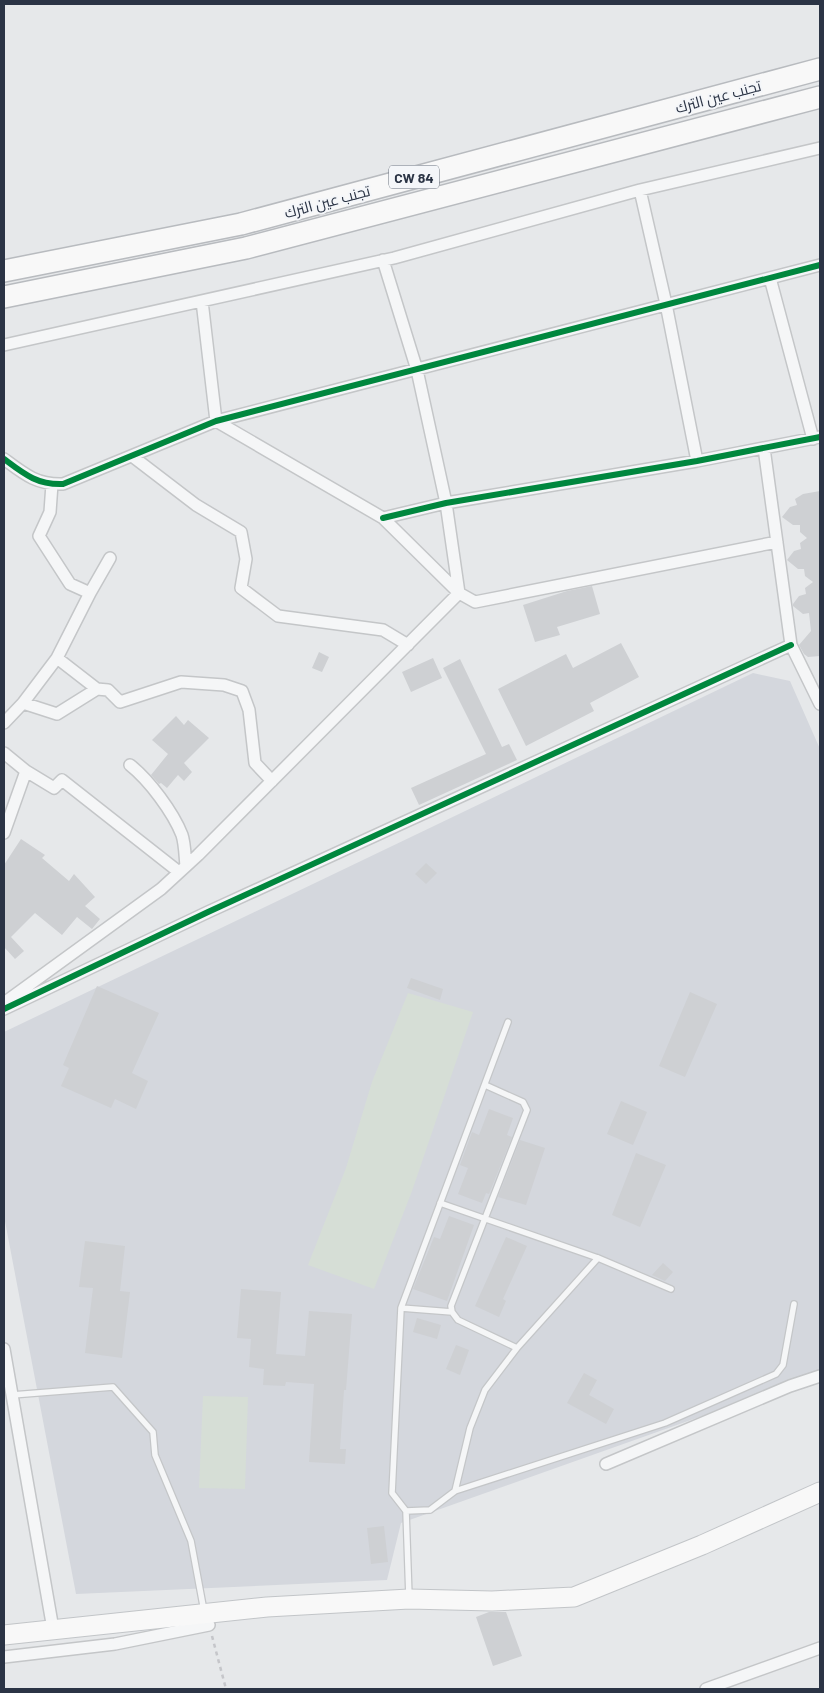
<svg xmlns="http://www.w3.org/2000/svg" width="824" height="1693" font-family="Barlow,Cairo,sans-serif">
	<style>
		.built { fill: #d4d7dd }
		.green { fill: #d6ded6 }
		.building { fill: #ced0d3 }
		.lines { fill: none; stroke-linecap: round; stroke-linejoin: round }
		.lane-casing { stroke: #c4c6c8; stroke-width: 8 }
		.street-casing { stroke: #c4c6c8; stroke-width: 14 }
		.primary-casing { stroke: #c2c5c8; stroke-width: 21 }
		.highway-casing { stroke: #b8bbbf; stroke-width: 24 }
		.path { stroke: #c5c6ca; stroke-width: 2.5; stroke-dasharray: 4 4; stroke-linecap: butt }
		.lane { stroke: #f5f6f7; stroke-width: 5.5 }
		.street { stroke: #f5f6f7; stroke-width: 11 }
		.primary { stroke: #f8f8f8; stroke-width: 19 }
		.highway { stroke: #f8f8f8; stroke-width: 21 }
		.cycleway-casing { stroke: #f4f6f9; stroke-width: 9 }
		.cycleway { stroke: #00873e; stroke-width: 6 }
		.labels { text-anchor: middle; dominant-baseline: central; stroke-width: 4; stroke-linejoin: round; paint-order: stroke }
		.shield { fill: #f4f6f9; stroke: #676e7b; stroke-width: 1 }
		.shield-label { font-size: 14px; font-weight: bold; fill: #2b3445 }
		.street-label { font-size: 15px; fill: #2b3445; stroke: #f4f6f9 }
	</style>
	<rect width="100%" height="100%" fill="#e6e8ea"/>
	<path class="built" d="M753,673l37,8 30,68v625l-419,149 -14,57 -311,14 -72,-378v-184z"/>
	<path class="green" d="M408,993l65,19 -61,179 -38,98 -66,-24 38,-97 26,-86z
		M203,1396l45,1 -3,92 -46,-1z"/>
	<path class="building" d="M820,491v165l-12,1 -4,-3 -5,-9 12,-14 -2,-18 -6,1 -10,-8v-2l6,-8 7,-2 -1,-6 8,-6 -8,-6 -1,-7h-6l-11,-9 7,-9 7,-2 -1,-6 7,-5 -7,-6v-7h-7l-11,-8 8,-10 7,-2 -2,-6 8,-5z
		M592,586l8,28 -43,13 3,8 -25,7 -12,-37 44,-14z
		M621,643l18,34 -49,26 4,8 -68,35 -28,-57 68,-35 7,14z
		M319,652l10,5 -7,15 -10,-4z
		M433,658l9,20 -31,14 -9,-20z
		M460,659l42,88 7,-3 8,16 -98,45 -8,-17 75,-34 -43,-86z
		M176,716l8,9 4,-5 21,18 -25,25 8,9 -8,9 -6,-6 -11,13 -6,-5 -2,1 -8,-9 17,-21 -16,-14z
		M21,839l24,16 -3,3 27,23 5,-7 21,23 -10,9 15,13 -8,10 -15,-12 -15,18 -27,-22 -24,24 13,14 -9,8 -11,-12v-82z
		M426,863l11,10 -11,11 -11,-10z
		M411,978l32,11 -3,11 -33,-12z
		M97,986l62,27 -27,60 16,8 -12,28 -21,-10 -4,9 -50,-22 8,-18 -6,-3z
		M690,992l27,12 -32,73 -26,-11z
		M621,1101l26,11 -14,33 -26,-11z
		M489,1109l24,9 -6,17 5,2 -23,57 -3,-1 -4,10 -24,-9 10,-26 -8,-3 12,-33 7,3z
		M520,1140l25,8 -19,57 -28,-8z
		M636,1153l30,12 -26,62 -28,-12z
		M449,1216l25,9 -27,76 -34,-12 21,-52 6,2z
		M506,1237l21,9 -24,53 3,2 -7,16 -24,-11z
		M85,1241l40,5 -5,45 10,1 -8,66 -37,-5 8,-65 -14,-1z
		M663,1263l10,9 -8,9 -13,-6z
		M241,1289l40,3 -5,62 29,2 4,-45 43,3 -6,76h-2l-4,59h6l-1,15 -36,-2 5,-78 -28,-2 -1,4 -22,-1 1,-16 -15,-2 2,-28 -14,-1z
		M417,1318l24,7 -4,14 -24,-7z
		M456,1345l13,5 -9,25 -14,-6z
		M584,1373l13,7 -8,15 25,14 -8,15 -39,-21z
		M384,1526l4,36 -17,2 -4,-36z
		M489,1612h17l16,44 -29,10 -17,-49z"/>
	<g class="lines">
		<defs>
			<path id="lane" d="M485,1085l38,17 4,8 -76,196 1,6 6,8 59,28
				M440,1203l158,55 73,31
				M401,1308l51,4
				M12,1395l101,-8 40,45 2,23 36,86 13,70
				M455,1491l15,-63 15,-38 32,-42 81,-90
				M406,1511l24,-1 25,-19 210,-68 111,-49 7,-9 11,-61
				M409,1597l-3,-86 -14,-18 9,-185 107,-286"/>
			<path id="street" d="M640,190l26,114 31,157
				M383,260l34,110 29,133 13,90
				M770,278l43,161
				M202,301l14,120 167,97 76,75 16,9 302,-60
				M4,345l390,-87 246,-68 180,-42
				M764,448l27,197 29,59
				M132,456l64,49 45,27 5,27 -5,29 37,28 105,14 25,15
				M4,459c20,15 33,26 59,25l153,-63 604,-156
				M52,484l-2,28 -11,24 31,48 20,9
				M383,518l63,-15 251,-42 123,-24
				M57,658l40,31 11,1 12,12 61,-20 43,3 18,6 7,19 6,53 17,18
				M23,703l34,11 40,-25
				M4,723l19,-20 34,-45 33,-65 20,-35
				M4,753l22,18 -22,62
				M130,765c19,15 43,47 52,70 3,9 3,22 4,31
				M26,771l28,17 8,-8 117,92
				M4,1003l157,-114 37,-34 261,-262
				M4,1009l204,-97 583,-267
				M4,1349l49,280
				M606,1464l184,-78 30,-10
				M4,1657l111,-13 94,-19
				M706,1689l114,-41"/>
			<path id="primary" d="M4,1635l263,-28 142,-8 83,2 82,-4 128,-52 118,-53"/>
			<path id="highway" d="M4,271l237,-47 579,-155
				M4,297l242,-49 574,-151"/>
		</defs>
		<use href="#lane" class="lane-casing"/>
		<use href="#street" class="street-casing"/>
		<use href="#primary" class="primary-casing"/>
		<use href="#highway" class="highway-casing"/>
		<path class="path" d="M212,1636l14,53"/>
		<use href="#lane" class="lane"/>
		<use href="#street" class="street"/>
		<use href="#primary" class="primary"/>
		<use href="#highway" class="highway"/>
		<defs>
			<path id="cycleway" d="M4,459c20,15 33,26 59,25l153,-63 604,-156
				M383,518l63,-15 251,-42 123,-24
				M4,1009l204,-97 583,-267"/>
		</defs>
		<use href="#cycleway" class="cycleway-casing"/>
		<use href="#cycleway" class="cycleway"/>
	</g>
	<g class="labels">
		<rect class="shield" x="389" y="165.5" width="50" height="23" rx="4"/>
		<g class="shield-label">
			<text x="414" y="177">CW 84</text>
		</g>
		<g class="street-label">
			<text transform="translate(718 96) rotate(-15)">تجنب عين الترك</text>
			<text transform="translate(327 201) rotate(-15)">تجنب عين الترك</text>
		</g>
	</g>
	<rect width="824" height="1693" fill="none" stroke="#2b3445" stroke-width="10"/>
</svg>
